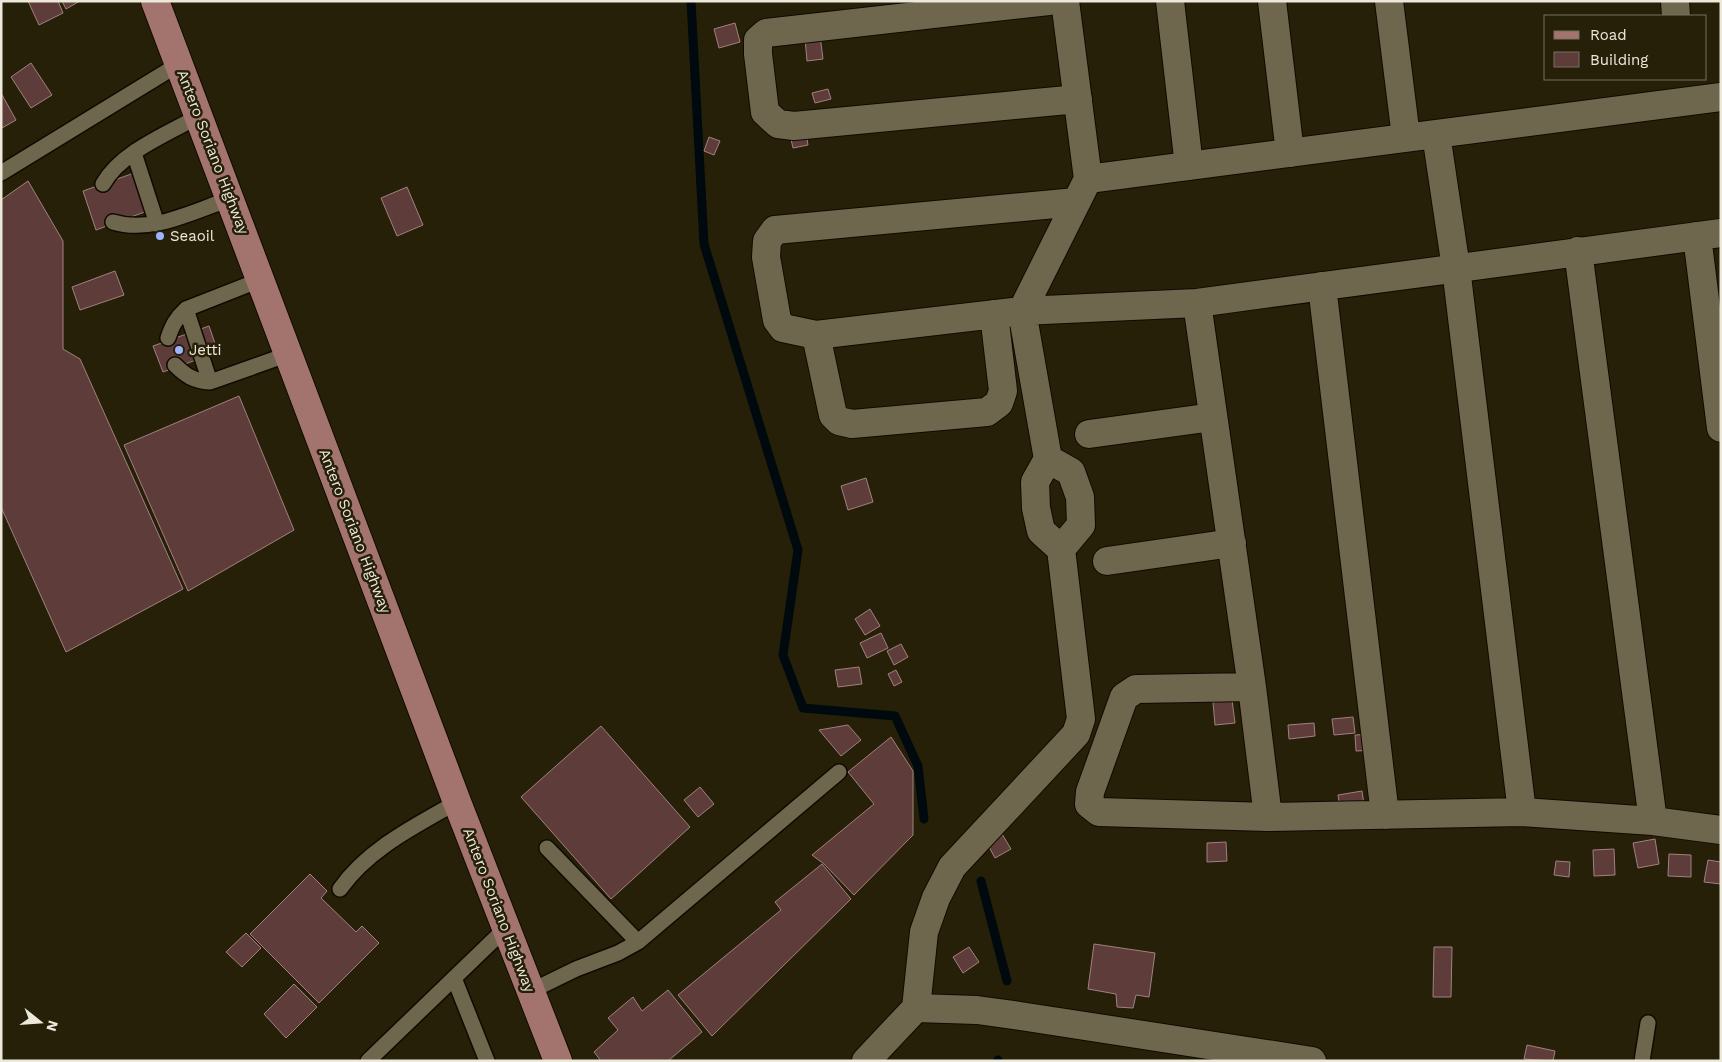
<svg xmlns="http://www.w3.org/2000/svg" width="1722" height="1062" font-family="'Work Sans',sans-serif">
	<style>
		.lines { fill: none; stroke-linecap: round; stroke-linejoin: round }
		.stream { stroke: #00090e; stroke-width: 9 }
		.building { fill: #5d3c3a; stroke: #a1817f }
		.lane-casing { stroke: #100a00; stroke-width: 18 }
		.street-casing { stroke: #100a00; stroke-width: 30 }
		.primary-casing { stroke: #100a00; stroke-width: 30 }
		.lane { stroke: #6e674e; stroke-width: 15 }
		.street { stroke: #6e674e; stroke-width: 28 }
		.primary { stroke: #a3746e; stroke-width: 28 }
		.poi-dot { fill: #9cb4fd; stroke: #272009; stroke-width: 2 }
		.labels { text-anchor: middle; dominant-baseline: central; stroke-width: 5; stroke-linejoin: round; paint-order: stroke }
		.street-label { font-size: 15px; fill: #ece8da; stroke: #272009 }
		.poi-label { font-size: 15px; fill: #ece8da; stroke: #272009; text-anchor: start }
	</style>
	<rect width="100%" height="100%" fill="#272009"/>
	<g class="lines">
		<path class="stream" d="M691,1l13,243 94,306 -15,105 20,53 92,8 23,50 6,53
			M981,881l26,100
			M998,1060v1"/>
	</g>
	<path class="building" d="M28,1h30l5,12 -24,12z
		M62,1h18l-14,8z
		M735,23l5,19 -21,6 -5,-19z
		M820,36l3,23 -16,2 -2,-23z
		M31,63l21,32 -21,13 -20,-31z
		M828,89l3,10 -16,4 -3,-10z
		M1,93l15,27 -14,8 -1,-1z
		M806,132l2,13 -15,3 -3,-13z
		M709,137l11,4 -6,14 -10,-4z
		M137,172l13,38 -54,20 -13,-39z
		M28,181l35,60v108l17,10 103,230 -117,63 -65,-145v-307z
		M407,187l16,38 -26,11 -16,-38z
		M115,271l9,24 -44,15 -8,-23z
		M209,326l9,26 -55,20 -10,-26z
		M239,396l55,134 -106,61 -64,-146z
		M866,478l7,24 -25,8 -7,-24z
		M870,609l10,17 -15,9 -10,-16z
		M881,633l7,15 -21,10 -7,-15z
		M901,644l7,13 -14,8 -7,-14z
		M859,667l3,17 -24,3 -3,-17z
		M896,670l6,12 -8,4 -6,-12z
		M1232,700l3,23 -20,2 -2,-23z
		M1353,717l2,16 -21,2 -2,-16z
		M1314,723l1,13 -26,3 -1,-14z
		M848,725l13,15 -20,16 -22,-26z
		M601,726l89,101 -79,72 -90,-102z
		M1375,734l1,16 -20,1 -1,-16z
		M891,737l22,34v64l-59,60 -30,-31 -12,-9 62,-51 -26,-32z
		M700,787l14,17 -16,13 -14,-17z
		M1362,791l3,21 -24,3 -3,-20z
		M1002,834l9,15 -16,9 -8,-15z
		M1655,839l4,25 -21,4 -5,-25z
		M1226,842l1,19 -20,1v-19z
		M1614,849l1,26 -21,1 -1,-26z
		M1669,854l22,1v22l-23,-1z
		M1708,860l13,2v22l-17,-2z
		M1556,861l14,1 -1,15 -15,-2z
		M822,864l29,35 -139,137 -34,-41 103,-85 -6,-8z
		M310,874l17,17 -6,7 35,34 6,-6 17,17 -60,60 -69,-69z
		M246,933l15,15 -19,19 -16,-15z
		M1094,944l61,9 -6,44 -13,-2 -3,13 -16,-1 -1,-13 -28,-5z
		M969,947l10,15 -16,11 -10,-16z
		M1434,947h18l-1,50h-18z
		M294,984l23,23 -31,31 -22,-24z
		M668,990l34,42 -34,29h-67l-7,-9 24,-22 -10,-12 25,-21 9,14z
		M1527,1045l28,6 -2,10 -29,-2z"/>
	<g class="lines">
		<defs>
			<path id="lane" d="M134,153l23,71
				M1,173l178,-109
				M103,184c18,-32 64,-50 96,-68
				M113,222c39,12 80,-11 117,-23
				M186,309l24,73
				M168,338c4,-12 8,-20 18,-29l74,-29
				M175,365c11,11 19,16 35,17l79,-28
				M547,848l91,94
				M340,889c28,-40 75,-63 117,-87
				M454,978l33,83
				M531,991l45,-22 42,-16 20,-11 201,-170
				M368,1061l138,-133
				M1642,1061l6,-38"/>
			<path id="street" d="M1049,1l-283,32 -8,7v14l7,58 13,12 16,2 284,-27
				M1065,1l23,178
				M1170,1l19,165
				M1272,1l18,152
				M1389,1l17,136
				M1675,1l1,15
				M1436,134l20,134 66,544
				M1076,202l-301,28 -8,11 -1,16 11,63 6,8 33,7 206,-24 175,-8 524,-70
				M1697,236l24,192
				M1578,251l75,570
				M1322,286l63,529
				M1197,303l55,384 16,130
				M816,335l17,80 6,6 13,3 135,-12 12,-9 4,-12 -9,-77
				M1089,434l124,-17
				M1048,459l-13,23 1,26 5,23 20,18
				M1107,561l125,-18
				M1252,687l-116,2 -12,8 -34,95 -1,12 10,8 169,5 254,-5 131,9 68,9
				M916,1008l8,-76 12,-34 16,-31 124,-133 5,-15 -20,-170 20,-24 -1,-28 -9,-25 -23,-13 -26,-148 66,-132 633,-82
				M866,1061l50,-53 61,2 43,6 292,45"/>
			<path id="primary" d="M155,1l302,801 101,259"/>
		</defs>
		<use href="#lane" class="lane-casing"/>
		<use href="#street" class="street-casing"/>
		<use href="#primary" class="primary-casing"/>
		<use href="#lane" class="lane"/>
		<use href="#street" class="street"/>
		<use href="#primary" class="primary"/>
	</g>
	<g class="poi-dot">
		<circle cx="160" cy="236" r="5"/>
		<circle cx="179" cy="350" r="5"/>
	</g>
	<g class="labels">
		<g class="street-label">
			<text transform="translate(213 152) rotate(69)">Antero Soriano Highway</text>
			<text transform="translate(355 531) rotate(69)">Antero Soriano Highway</text>
			<text transform="translate(499 910) rotate(69)">Antero Soriano Highway</text>
		</g>
		<g class="poi-label">
			<text x="170" y="236">Seaoil</text>
			<text x="189" y="350">Jetti</text>
		</g>
	</g>
	<rect width="1722" height="1062" fill="none" stroke="#ece8da" stroke-width="5"/>
	<rect x="1544" y="15" width="162" height="65" fill="#272009" stroke="#76705d"/>
	<rect x="1554" y="31" width="25" height="8" fill="#a3746e" stroke="#76705d"/>
	<text x="1590" y="40" font-size="15" fill="#ece8da">Road</text>
	<rect x="1554" y="52" width="25" height="15" fill="#5d3c3a" stroke="#76705d"/>
	<text x="1590" y="65" font-size="15" fill="#ece8da">Building</text>
	<g transform="translate(40 1022) rotate(107)" stroke="#272009" stroke-width="4" paint-order="stroke">
	<path d="M0-4L9 19L0 12L-9 19Z" fill="#ece8da"/>
	<text y="-8" font-size="14" font-weight="bold" text-anchor="middle" fill="#ece8da">N</text>
	</g>
</svg>
